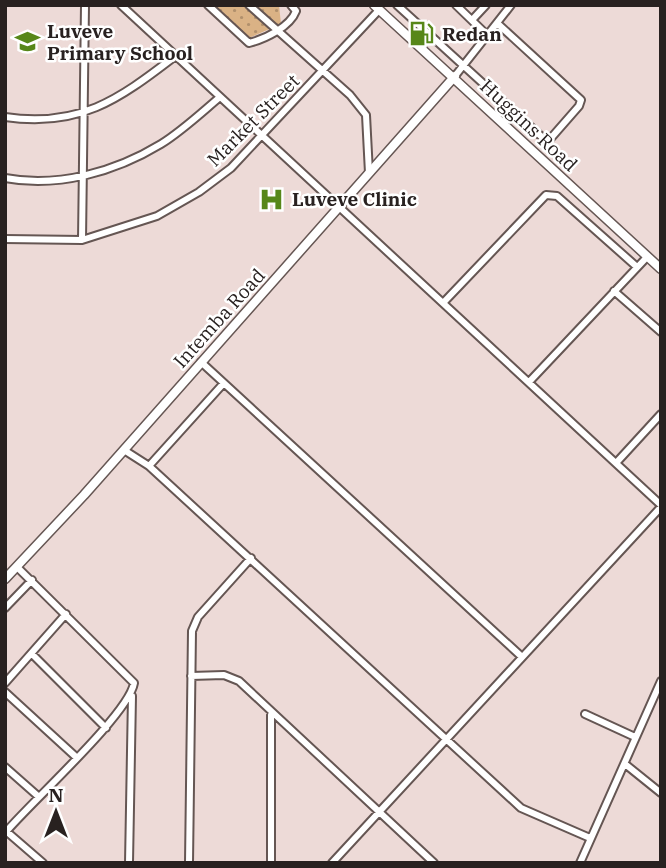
<svg xmlns="http://www.w3.org/2000/svg" width="666" height="868" font-family="'IBM Plex Serif',serif">
	<style>
		.grass { fill: url(#grass-dots) }
		.lines { fill: none; stroke-linecap: round; stroke-linejoin: round }
		.street-casing { stroke: #655653; stroke-width: 10 }
		.secondary-casing { stroke: #655653; stroke-width: 11 }
		.street { stroke: #fff; stroke-width: 6 }
		.secondary { stroke: #fff; stroke-width: 8 }
		.labels { text-anchor: middle; dominant-baseline: central; stroke-width: 5; stroke-linejoin: round; paint-order: stroke }
		.poi-label { font-size: 19px; font-weight: bold; fill: #282120; stroke: #fff; text-anchor: start }
		.street-label { font-size: 19px; fill: #282120; stroke: #fff }
	</style>
	<defs>
		<pattern id="grass-dots" width="8" height="8" patternUnits="userSpaceOnUse" patternTransform="scale(1.75)"><rect width="8" height="8" fill="#dab285"/><path d="M2 2h.1M6 6h.1" fill="none" stroke="#b1906c" stroke-width="1.8" stroke-linecap="round"/></pattern>
	</defs>
	<rect width="100%" height="100%" fill="#eddad7"/>
	<path class="grass" d="M214,5h65l2,19 -32,14z"/>
	<g class="lines">
		<defs>
			<path id="street" d="M121,5l540,500
				M208,5l41,38c16,-4 41,-16 47,-32l-5,-6
				M249,5l101,90 16,20 3,58
				M397,5l146,133h8l28,-32 2,-6 -84,-77
				M456,5l31,30
				M472,20l14,-15
				M455,76l56,-71
				M5,117c74,11 113,-17 169,-60
				M5,178c53,10 110,-6 156,-34 21,-13 40,-31 59,-47
				M5,239l77,1 75,-24 42,-24 32,-24 148,-158
				M82,240l3,-235
				M614,291l47,41
				M443,303l103,-108 11,1 80,71
				M201,362l321,295
				M529,382l118,-125
				M124,450l25,16 372,342 69,30
				M616,463l45,-49
				M149,466l74,-82
				M5,608l27,-28
				M32,654l74,74
				M191,676l33,-1 15,6 195,182
				M5,683l61,-69
				M5,692l71,65
				M585,714l50,23
				M271,715v148
				M625,764l36,29
				M5,767l34,30
				M6,831l37,32
				M5,833c26,-31 124,-119 129,-150l-117,-116
				M129,863l3,-167
				M189,863l3,-232 6,-14 53,-59
				M332,863l329,-356
				M580,863l81,-182"/>
			<path id="secondary" d="M374,5l287,264
				M5,579l79,-84 371,-419"/>
		</defs>
		<use href="#street" class="street-casing"/>
		<use href="#secondary" class="secondary-casing"/>
		<use href="#street" class="street"/>
		<use href="#secondary" class="secondary"/>
	</g>
	<defs>
		<symbol id="fuel-bare" viewBox="-9 -9 18 18"><path d="M-5.5-6h7V0h2V4h1.3V-2.5L3-4.5l.8-.8L6-3V5H2.5V1h-1V6h-7ZM-4.2-4.7v3.2H.2V-4.7Z" fill="#578719" stroke="#fff" stroke-width="2.5" paint-order="stroke"/></symbol>
		<symbol id="school-bare" viewBox="-9 -9 18 18"><path d="M0-5L7-2L0 1L-7-2ZM-4 1L0 2.5L4 1V4Q0 6-4 4Z" fill="#578719" stroke="#fff" stroke-width="2.5" paint-order="stroke"/></symbol>
		<symbol id="hospital-bare" viewBox="-9 -9 18 18"><path d="M-5-5h3v3.5h4V-5h3V5h-3V1.5h-4V5h-3Z" fill="#578719" stroke="#fff" stroke-width="2.5" paint-order="stroke"/></symbol>
	</defs>
	<g fill-rule="evenodd">
		<use href="#fuel-bare" x="404" y="16" width="35" height="35"/>
		<use href="#school-bare" x="10" y="24" width="35" height="35"/>
		<use href="#hospital-bare" x="254" y="182" width="35" height="35"/>
	</g>
	<g class="labels">
		<g class="poi-label">
			<text x="47" y="31">Luveve<tspan x="47" dy="22">Primary School</tspan></text>
			<text x="442" y="34">Redan</text>
			<text x="292" y="199">Luveve Clinic</text>
		</g>
		<g class="street-label">
			<text transform="translate(253 120) rotate(-45)">Market Street</text>
			<text transform="translate(529 125) rotate(43)">Huggins Road</text>
			<text transform="translate(219 318) rotate(-48)">Intemba Road</text>
		</g>
	</g>
	<rect width="666" height="868" fill="none" stroke="#282120" stroke-width="14"/>
	<g transform="translate(56 812)" stroke="#ffffff" stroke-width="5" paint-order="stroke">
	<path d="M0-5L12 26L0 18L-12 26Z" fill="#282120"/>
	<text y="-10" font-size="19" font-weight="bold" text-anchor="middle" fill="#282120">N</text>
	</g>
</svg>
